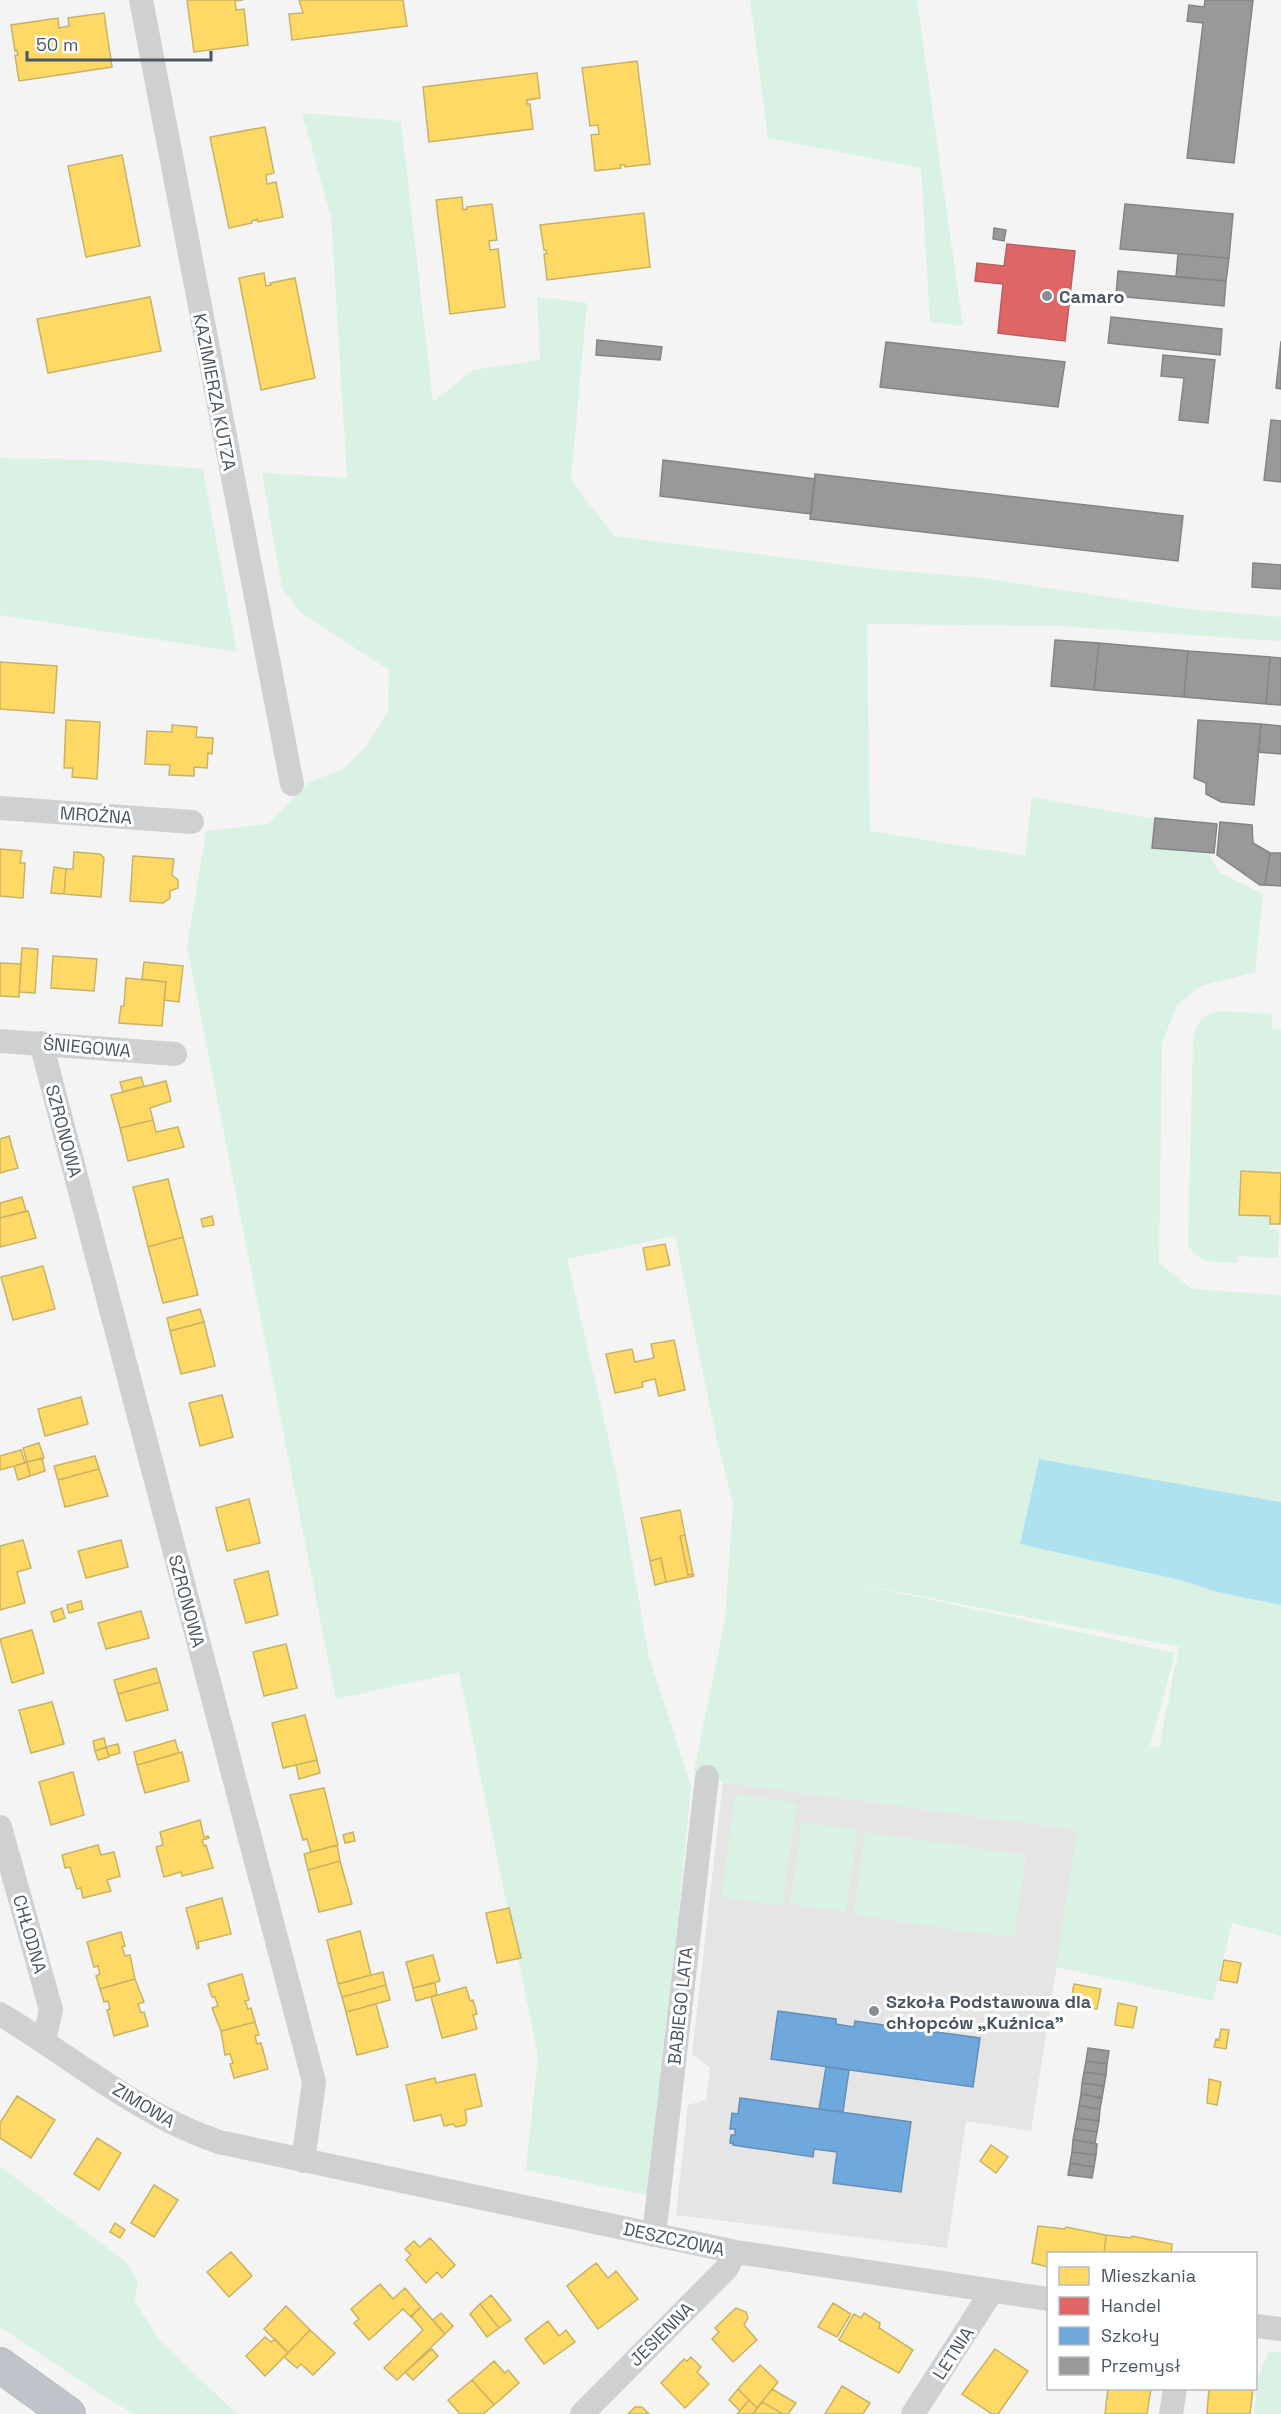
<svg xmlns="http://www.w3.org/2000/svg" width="1281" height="2414" font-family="'Space Grotesk',sans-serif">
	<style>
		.education { fill: #e6e5e6 }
		.green { fill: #d9f2e3; fill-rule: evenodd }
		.water { fill: #aee2f0 }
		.homes { fill: #ffd966; stroke: #c9b264; stroke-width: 1.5 }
		.shops { fill: #e06666; stroke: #b36164; stroke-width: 1.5 }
		.schools { fill: #6fa8dc; stroke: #648fb7; stroke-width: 1.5 }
		.industry { fill: #999; stroke: #818588; stroke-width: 1.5 }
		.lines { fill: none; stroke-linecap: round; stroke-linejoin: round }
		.highway-casing { stroke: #b9bec3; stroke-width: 36 }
		.minor { stroke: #ced0d2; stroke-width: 24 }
		.highway { stroke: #bec4c9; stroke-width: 33 }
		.poi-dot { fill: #868d94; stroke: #fff; stroke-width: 2 }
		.labels { text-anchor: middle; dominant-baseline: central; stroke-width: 6; stroke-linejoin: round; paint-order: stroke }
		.poi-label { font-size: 18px; font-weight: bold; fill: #4a5661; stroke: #fff; text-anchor: start }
		.street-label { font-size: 18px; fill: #4a5661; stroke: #fff }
	</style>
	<rect width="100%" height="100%" fill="#f4f4f4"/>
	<path class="education" d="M723,1782l355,48 -47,301 -65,-10 -19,127 -271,-33 12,-110 18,-5 4,-32 -18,-14z"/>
	<path class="green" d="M750,0h167l46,326 -33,-4 -9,-154 -153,-30z
		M302,113l99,8 32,281 40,-32 67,-10 -3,-63 50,6 -16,177 43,56 253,32 114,10 207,31 93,8v24l-222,-15 -192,-2 3,207 155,25 7,-59 162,29 25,46 44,22 -8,78 -54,14 -24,19 -15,38 -3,220 33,26 89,6v207l-242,-43 -19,84 164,38 33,11 64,13v331l-49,-13 -19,78 -157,-34 21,-137 -354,-48 -29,-11 31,-151 8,-116 -17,-67 -41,-201 -108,23 50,217 32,181 42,129 -40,410 -125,-26 12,-114 -79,-384 -123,27 -149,-752 19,-116 63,-7 40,-42 34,-13 23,-23 22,-34 1,-42 -89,-58 -18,-24 -20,-115 85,5 -16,-262zM845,1581l334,66 -20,100 -9,-1 25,-93z
		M0,458l93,2 110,9 34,183 -237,-37z
		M1221,1011l51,3v15l9,1v142l-41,-2 -2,45 32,2 -1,12 10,1 -1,28 -40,-2 -1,7c-22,-1 -36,3 -49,-18l5,-205c3,-17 10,-27 28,-29z
		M735,1794l62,9 -15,103 -61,-9z
		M802,1822l56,8 -12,82 -56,-8z
		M865,1832l161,23 -12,83 -161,-23z
		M0,2166l127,97 11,20 -4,17 26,41 77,73h-103l-31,-18 -103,-69z
		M1269,2351l12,2v61h-27l5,-39z"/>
	<path class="water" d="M1039,1459l242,43v103l-64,-13 -33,-11 -164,-37z"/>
	<path class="homes" d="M187,0h56l-8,1 1,9 8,-1 4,36 -54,7z
		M299,0h104l4,26 -115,14 -3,-26 14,-1z
		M104,13l8,54 -93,14 -4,-26h3l-1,-5 -2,1 -4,-26 47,-7 1,10 10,-2 -1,-8z
		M637,61l13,103 -25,3v-2h-5l1,3 -26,3 -4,-36 8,-1 -1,-9 -8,1 -8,-58z
		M537,73l3,25 -13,2v4h3l3,25 -104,13 -6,-55z
		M265,127l9,46 -8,2 1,9 9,-2 7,35 -25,5 -1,-3 -5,2v2l-23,5 -19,-91z
		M122,155l18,91 -54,11 -18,-91z
		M462,197l1,13 4,-1v-2l25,-3 5,36 -8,1 1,9 8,-1 7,58 -55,7 -14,-114z
		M644,213l6,54 -103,13 -3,-26h3l-1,-4h-2l-4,-25z
		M264,273l2,13 5,-1 -1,-2 25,-5 20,100 -54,12 -22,-112z
		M150,297l11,54 -113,22 -11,-54z
		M0,662l57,4 -3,47 -54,-4z
		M66,720l34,2 -3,57 -25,-2 1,-9h-9z
		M172,725l25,2 -1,10 17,1 -1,16 -4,-1 -1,15 -13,-1v9l-25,-1 1,-10 -25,-1 2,-33 25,1z
		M0,849l22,2 -2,12h5l-2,35 -23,-2z
		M74,852l26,2 4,4 -3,39 -37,-3 2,-25h7z
		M133,856l41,3 -2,16 6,5v8l-8,3v7l-7,5 -33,-2z
		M54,867l12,2 -2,25 -13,-1z
		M22,948l16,1 -3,44 -16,-1z
		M53,956l44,3 -3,32 -43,-3z
		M144,962l39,4 -4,36 -15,-2 2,-18 -24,-3z
		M0,963l21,1 -2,33 -19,-1z
		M126,978l40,4 -4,44 -43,-3 2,-17h3z
		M141,1077l3,9 -21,6 -3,-10z
		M166,1081l5,20 -21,7 3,12 -33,8 -9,-33z
		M153,1120l3,12 22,-5 6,20 -56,14 -8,-33z
		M9,1136l9,32 -18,5v-34z
		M1241,1171l40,2 -1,51h-10v-8l-31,-1z
		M168,1179l15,58 -35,10 -15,-60z
		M22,1197l4,14 -26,7v-15z
		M28,1211l8,27 -36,9v-29z
		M212,1216l2,9 -11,2 -2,-8z
		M183,1237l15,58 -35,8 -15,-56z
		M665,1244l5,21 -23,5 -4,-22z
		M43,1266l12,43 -42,11 -12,-43z
		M200,1309l4,13 -34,9 -3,-13z
		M204,1322l11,44 -34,8 -11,-43z
		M674,1340l11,50 -26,6 -4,-17 -13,3 1,5 -28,6 -9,-39 26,-5 3,13 19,-4 -3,-14z
		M222,1395l11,42 -33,9 -11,-43z
		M81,1397l7,27 -43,12 -7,-27z
		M39,1443l5,15 -17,4 -4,-14z
		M21,1450l4,13 -25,7v-14z
		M95,1456l4,13 -41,11 -4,-14z
		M42,1458l3,13 -15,5 -3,-14z
		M27,1462l3,14 -12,4 -4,-14z
		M99,1469l9,27 -43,11 -7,-27z
		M249,1499l11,44 -33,8 -11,-43z
		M680,1510l5,25 -5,1 8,39 5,-1 1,2 -28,6 -5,-24 -11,3 -9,-43z
		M685,1535l8,39 -5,1 -8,-39z
		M23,1540l8,28 -14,4 8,31 -25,7v-64z
		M121,1540l7,27 -42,11 -8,-27z
		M661,1558l5,24 -11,3 -5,-24z
		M268,1571l10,44 -32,8 -12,-43z
		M81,1601l2,8 -14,4 -2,-8z
		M62,1608l3,10 -11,4 -3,-10z
		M141,1611l8,27 -43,11 -8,-26z
		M32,1630l12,43 -32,10 -12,-44z
		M286,1644l11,44 -33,8 -11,-44z
		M156,1668l4,14 -42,12 -4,-14z
		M160,1682l8,28 -42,11 -8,-27z
		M52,1702l12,42 -33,9 -12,-43z
		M305,1715l12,45 -34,8 -11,-45z
		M104,1738l2,9 -11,4 -2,-10z
		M175,1740l4,13 -42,12 -3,-13z
		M118,1744l2,9 -11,3 -3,-9z
		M106,1747l3,10 -11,3 -3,-9z
		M182,1752l7,29 -44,12 -8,-28z
		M317,1760l3,13 -21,6 -3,-14z
		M73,1772l11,43 -33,10 -12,-43z
		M324,1788l14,57 -27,7 -4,-13 -4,1 -13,-45z
		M200,1820l4,17 4,-1 1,2 -7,2 2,6 2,-1 7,23 -31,8 -1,-4 -17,5 -8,-30 7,-2 -3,-13z
		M353,1832l2,9 -10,2 -2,-8z
		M98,1845l3,10 13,-3 6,24 -13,4 4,11 -28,7 -2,-10 -4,1 -7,-22 -5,1 -3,-13z
		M337,1845l3,16 -32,9 -4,-16z
		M340,1861l12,43 -33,8 -11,-42z
		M222,1898l9,36 -33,8 1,6 -2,1 -11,-41z
		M509,1908l12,50 -24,5 -11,-50z
		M360,1931l11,44 -33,9 -11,-44z
		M121,1932l4,14 -3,1 3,9 5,-1 5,24 -35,10 -4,-13 4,-2 -2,-8 -4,1 -7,-25z
		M433,1955l7,26 -27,7 -7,-26z
		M1224,1960l17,3 -4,20 -17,-3z
		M383,1972l3,13 -44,12 -4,-13z
		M242,1974l7,26 -4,1 3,8 3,-1 4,14 -34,9 -9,-23 6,-2 -3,-9h-3l-4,-13z
		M135,1979l9,23 -6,2 3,9 3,-1 4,14 -34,10 -7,-26 3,-1 -2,-8 -4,1 -4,-13z
		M435,1983l2,12 -21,6 -3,-13z
		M1074,1984l27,5 -4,20 -27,-4z
		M386,1985l4,15 -44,12 -4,-15z
		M466,1987l4,14 3,-1 4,14 -4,1 4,14 -35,9 -11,-41z
		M1118,2003l19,4 -4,21 -18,-3z
		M376,2004l12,43 -31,8 -11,-43z
		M255,2022l4,13 -4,1 2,8 4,-1 7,26 -34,9 -4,-14 3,-1 -3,-9 -5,1 -4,-24z
		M1221,2029l8,1 -3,19 -12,-2 2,-8 3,1z
		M475,2074l7,32 -17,4 2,11 -2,4 -9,2 -3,-3 -9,2 -3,-11 -27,6 -8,-36 29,-7 1,5z
		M1209,2079l12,3 -4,23 -10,-2z
		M17,2096l38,24 -24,38 -31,-20v-15z
		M97,2138l24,15 -22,37 -25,-16z
		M991,2145l17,12 -12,16 -16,-12z
		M154,2185l24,15 -24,37 -23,-14z
		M115,2223l10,7 -5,8 -10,-6z
		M1038,2226l27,3 1,-2 40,8 -2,19h-56v13l-16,-4z
		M1106,2235l25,3 1,-2 40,8 -1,10h-67z
		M430,2238l25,27 -13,13 -5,-6 -11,11 -20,-23 5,-5 -6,-6 9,-8 6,6z
		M231,2252l21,24 -23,21 -22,-25z
		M596,2263l12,15 8,-7 22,28 -40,30 -31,-43z
		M380,2284l13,15 12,-11 16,19 -10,10 -8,-8 -34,31 -15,-17 5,-4 -8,-10z
		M491,2295l20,25 -12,8 -19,-24z
		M833,2303l18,11 -14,23 -19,-10z
		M480,2304l19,24 -12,9 -17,-23z
		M286,2306l24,24 -22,23 -24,-24z
		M421,2307l24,27 -48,46 -13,-12 39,-38 -12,-14z
		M736,2308l10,4 2,6 -4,7 13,15 -24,22 -21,-23 7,-7 -4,-4z
		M441,2313l12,13 -8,8 -12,-14z
		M864,2313l16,10 -1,5 34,22 -14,23 -60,-33 15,-26 7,4z
		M548,2321l11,15 7,-6 9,12 -31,22 -19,-25z
		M310,2330l25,23 -22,22 -12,-11 -4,4 -13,-11z
		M265,2337l6,5 4,-3 13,14 -23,23 -19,-20z
		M432,2349l6,7 -25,24 -8,-8z
		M995,2349l33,22 -30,43h-6l-30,-20z
		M691,2357l10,10 -4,5 12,12 -24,24 -24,-25 23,-24 3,2z
		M494,2361l11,12 3,-3 11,13 -25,22 -22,-25z
		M760,2365l18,17 -21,26 -19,-19z
		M472,2380l22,25 -11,9h-23l-12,-14z
		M842,2386l28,17 -7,11h-38z
		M1108,2388h43l-4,26h-42z
		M1209,2388h44l-3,26h-43z
		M738,2389l11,11 -9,11 -11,-11z
		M772,2389l24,14 -8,11h-5l-21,-12z
		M749,2400l8,8 -4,6h-16z
		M762,2402l21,12h-30z
		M635,2407h7l7,7h-21z"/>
	<path class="shops" d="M1007,244l68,7 -10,90 -67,-8 5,-49 -28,-3 2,-18 27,3z"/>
	<path class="schools" d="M778,2011l58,8v5l18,3 1,-6 125,17 -7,49 -202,-28z
		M826,2067l23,3 -6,42 -24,-3z
		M740,2098l171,24 -10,70 -68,-9 4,-31 -23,-3 -1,8 -80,-12v-2h-3l1,-8h4v-6h-5l2,-16 6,1z"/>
	<path class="industry" d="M1205,0h48l-19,163 -47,-5 16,-135 -16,-2 2,-16 15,2z
		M1125,204l108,10 -4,44 -109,-9z
		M994,228l12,2 -2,11 -11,-2z
		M1178,254l51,4 -3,23 -50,-4z
		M1118,271l108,10 -2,25 -108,-10z
		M1111,317l111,12 -2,26 -112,-12z
		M597,340l65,7 -2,13 -64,-5z
		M1281,341v48l-5,-1z
		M886,342l179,20 -7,45 -178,-20z
		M1163,355l52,5 -7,63 -29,-3 5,-42 -23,-2z
		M1271,420l10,1v61l-17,-2z
		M663,460l152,19 -4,35 -151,-18z
		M815,474l368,42 -5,45 -368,-42z
		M1253,563l28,2v24l-29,-2z
		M1055,640l44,3 -5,47 -43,-4z
		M1099,643l89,8 -4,46 -90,-7z
		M1188,651l82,6 -4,47 -82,-7z
		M1270,657l11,1v47l-15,-1z
		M1198,720l63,4 -7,81 -33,-3 -15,-8v-11l-12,-5z
		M1261,724l20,2v28l-23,-2z
		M1155,818l62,6 -3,29 -62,-5z
		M1220,822l32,3 1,18 17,10 -5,32h-5l-43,-30z
		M1270,853h11v33l-16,-1z
		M1088,2048l21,3 -2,13 -21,-3z
		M1086,2061l21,3 -1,11 -22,-3z
		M1084,2072l22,3 -2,11 -22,-3z
		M1082,2083l22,3 -2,12 -21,-4z
		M1081,2094l21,4 -2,11 -21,-3z
		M1079,2106l21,3 -1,12 -22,-3z
		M1077,2118l22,3 -2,11 -22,-3z
		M1075,2129l22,3 -2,11 -22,-3z
		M1073,2140l24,4 -1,11 -24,-3z
		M1072,2152l24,3 -2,12 -24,-4z
		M1070,2163l24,4 -2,11 -24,-3z"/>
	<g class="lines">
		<defs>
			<path id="highway" d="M0,2365l68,49"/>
		</defs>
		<use href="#highway" class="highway-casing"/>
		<path class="minor" d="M141,0l151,784
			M0,808l192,14
			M0,1041l175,13
			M41,1043l273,1039 -11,79
			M0,1827l51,183 -7,30
			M0,2014c72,43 140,102 219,128l517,110 312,47
			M654,2235l53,-458
			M1256,2326l25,3
			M582,2414l144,-145 10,-17
			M913,2414l79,-123
			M1171,2414l4,-26"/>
		<use href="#highway" class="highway"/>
	</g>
	<g class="poi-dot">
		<circle cx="1047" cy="296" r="6"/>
		<circle cx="874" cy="2011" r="6"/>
	</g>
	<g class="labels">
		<g class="poi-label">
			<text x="1059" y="296">Camaro</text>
			<text x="886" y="2001">Szkoła Podstawowa dla<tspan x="886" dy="21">chłopców „Kuźnica”</tspan></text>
		</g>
		<g class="street-label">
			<text transform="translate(215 392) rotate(79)">KAZIMIERZA KUTZA</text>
			<text transform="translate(96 815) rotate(4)">MROŹNA</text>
			<text transform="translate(87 1047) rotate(5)">ŚNIEGOWA</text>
			<text transform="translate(64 1131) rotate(75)">SZRONOWA</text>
			<text transform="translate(187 1601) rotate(75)">SZRONOWA</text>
			<text transform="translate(30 1934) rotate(74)">CHŁODNA</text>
			<text transform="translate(680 2006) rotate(-84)">BABIEGO LATA</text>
			<text transform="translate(144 2105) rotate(31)">ZIMOWA</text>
			<text transform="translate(674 2239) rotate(12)">DESZCZOWA</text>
			<text transform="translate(661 2334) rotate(-45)">JESIENNA</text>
			<text transform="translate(953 2353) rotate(-57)">LETNIA</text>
		</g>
	</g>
	<rect x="1047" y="2252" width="210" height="138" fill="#ffffff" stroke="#b7bbc0" stroke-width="1.5"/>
	<rect x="1059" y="2267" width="30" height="18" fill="#ffd966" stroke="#b7bbc0" stroke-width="1.5"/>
	<text x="1101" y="2282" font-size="18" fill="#4a5661">Mieszkania</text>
	<rect x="1059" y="2297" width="30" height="18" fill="#e06666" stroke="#b7bbc0" stroke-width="1.5"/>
	<text x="1101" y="2312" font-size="18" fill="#4a5661">Handel</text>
	<rect x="1059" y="2327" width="30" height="18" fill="#6fa8dc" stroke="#b7bbc0" stroke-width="1.5"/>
	<text x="1101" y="2342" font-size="18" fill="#4a5661">Szkoły</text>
	<rect x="1059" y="2357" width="30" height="18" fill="#999999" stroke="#b7bbc0" stroke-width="1.5"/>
	<text x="1101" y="2372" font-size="18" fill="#4a5661">Przemysł</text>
	<path d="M27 51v9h184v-9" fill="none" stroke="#4a5661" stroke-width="3"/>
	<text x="36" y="51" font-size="18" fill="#4a5661" stroke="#ffffff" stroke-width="4.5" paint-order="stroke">50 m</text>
</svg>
